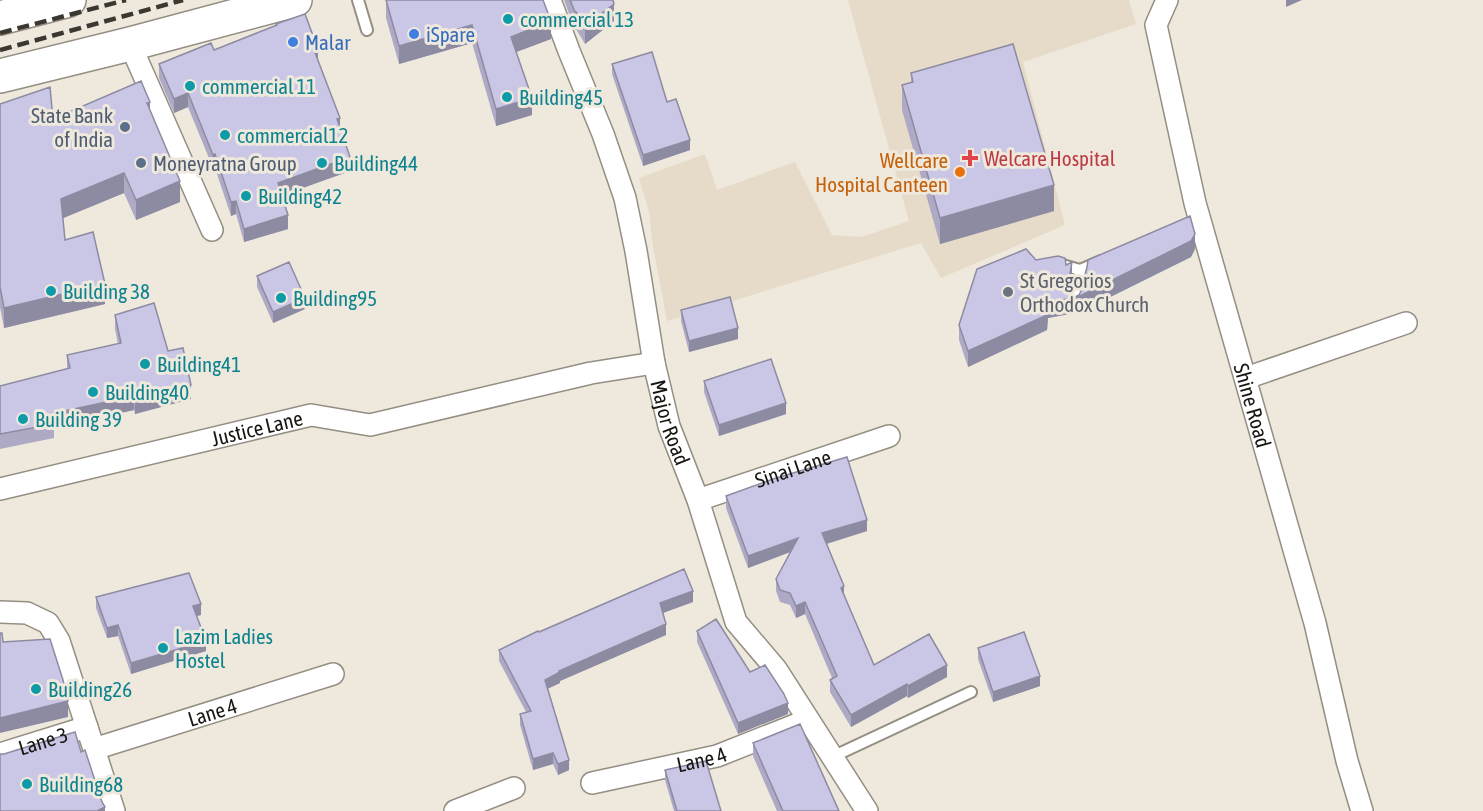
<svg xmlns="http://www.w3.org/2000/svg" width="1483" height="811" font-family="'Asap Condensed',sans-serif">
	<style>
		.built { fill: #e6dac8 }
		.lines { fill: none; stroke-linecap: round; stroke-linejoin: round }
		.lane-casing { stroke: #948e83; stroke-width: 14 }
		.street-casing { stroke: #948e83; stroke-width: 24 }
		.primary-casing { stroke: #948e83; stroke-width: 36 }
		.lane { stroke: #fff; stroke-width: 10 }
		.street { stroke: #fff; stroke-width: 21 }
		.primary { stroke: #fff; stroke-width: 33 }
		.rail { stroke: #3b3832; stroke-width: 4.5; stroke-dasharray: 12 6; stroke-linecap: butt }
		.wall { fill: #aeaac6 }
		.shaded-wall { fill: #8d8ba1 }
		.building { fill: #cac6e6; stroke: #8d8ba1; stroke-width: 1.5 }
		.culture-dot { fill: #0f9aa8; stroke: #efe8dc; stroke-width: 2 }
		.shop-dot { fill: #3f7fe0; stroke: #efe8dc; stroke-width: 2 }
		.service-dot { fill: #5c6f8a; stroke: #efe8dc; stroke-width: 2 }
		.health-dot { fill: #e0444e; stroke: #efe8dc; stroke-width: 2 }
		.food-dot { fill: #e8710a; stroke: #efe8dc; stroke-width: 2 }
		.worship-dot { fill: #6b7280; stroke: #efe8dc; stroke-width: 2 }
		.labels { text-anchor: middle; dominant-baseline: central; stroke-width: 6; stroke-linejoin: round; paint-order: stroke }
		.culture-label { font-size: 21px; fill: #0d838f; stroke: #efe8dc; text-anchor: start }
		.shop-label { font-size: 21px; fill: #366cbe; stroke: #efe8dc; text-anchor: start }
		.service-label { font-size: 21px; fill: #4e5e75; stroke: #efe8dc; text-anchor: end }
		.health-label { font-size: 21px; fill: #be3a42; stroke: #efe8dc; text-anchor: start }
		.food-label { font-size: 21px; fill: #c56008; stroke: #efe8dc; text-anchor: end }
		.worship-label { font-size: 21px; fill: #5b616d; stroke: #efe8dc; text-anchor: start }
		.street-label { font-size: 21px; fill: #191612; stroke: #efe8dc }
	</style>
	<rect width="100%" height="100%" fill="#efe8dc"/>
	<path class="built" d="M848,0h281l7,24 -113,38 42,163 -124,53 -20,-35 -254,78 -14,-75 -4,-34 -10,-34 66,-24 12,36 78,-28 37,73 30,2 47,-16z"/>
	<g class="lines">
		<defs>
			<path id="lane" d="M358,0l9,30
				M1059,264l21,6 21,-9
				M1074,305l6,-24v-11
				M832,757l139,-65"/>
			<g id="street">
				<path id="s1" d="M550,0l19,51 34,83 22,64 11,53 18,112 15,63 29,74 38,122 40,47 91,142"/>
				<path id="s2" d="M1167,0l-11,25 39,178 120,420 32,138 15,50"/>
				<path d="M130,44l82,186"/>
				<path d="M1246,378l160,-55"/>
				<path id="s3" d="M0,489l311,-74 59,10 221,-52 63,-10"/>
				<path id="s4" d="M698,500l191,-64"/>
				<path d="M0,612l27,1 21,10 11,18 55,170"/>
				<path id="s5" d="M94,749l239,-75"/>
				<path id="s6" d="M0,754l87,-27"/>
				<path id="s7" d="M592,783l125,-27 91,-36"/>
				<path d="M455,811l59,-23"/>
			</g>
			<path id="primary" d="M0,18l69,-18
				M0,76l130,-32 165,-44"/>
		</defs>
		<use href="#lane" class="lane-casing"/>
		<use href="#street" class="street-casing"/>
		<use href="#primary" class="primary-casing"/>
		<use href="#lane" class="lane"/>
		<use href="#street" class="street"/>
		<use href="#primary" class="primary"/>
		<path class="rail" d="M0,33l126,-33
			M0,50l183,-50"/>
	</g>
	<path class="wall" d="M386,0l165,39 -35,13 16,63 -36,11 -24,-83 -73,21 -13,-46z
		M564,0h49l1,21 -29,23 -9,-15 -1,1z
		M318,60l22,69 10,42 -68,24 6,34 -44,13 -8,-28 -5,2 -16,-48h-2l-25,-61 -14,6 -15,-35v-14z
		M612,64l55,38 23,48 -47,16 -31,-92z
		M911,73l143,138 -114,33 -38,-134v-25l9,-2z
		M0,104l53,15 97,-7 30,90 -44,18 -12,-27 -61,25 2,22 40,64 -101,24 -4,-21z
		M1195,249l-4,8 -111,55 -32,6 -1,12 -79,37 -9,-27v-15l77,-65 30,5 6,13 -3,17 6,2 4,-2 2,-4z
		M257,276l48,33 -32,14 -16,-36z
		M681,310l57,29 -49,13 -8,-31z
		M115,315l53,36 23,48 -56,15 -1,-4 -80,18v10l-54,11v-63l67,-17v-14l51,-11 -3,-15z
		M704,381l82,33 -67,22 -15,-44z
		M726,496l141,35 -40,13 17,53 30,68 73,12 -39,21 -1,-2 -56,31 -21,-35v-12l2,-2 -27,-64 -9,4 -6,-13 -10,-3 -4,-11v-12l14,-27 -42,16 -22,-60z
		M96,597l105,18 -4,1 9,35 -75,23 -13,-38 -11,2 -11,-30z
		M693,602l-30,11 3,22 -106,46v2l-13,6 22,81 -11,5 -5,-11 -20,6 -13,-45v-11l6,-2 -27,-51v-11l40,-18z
		M697,631l53,41 38,42 -50,20 -41,-92z
		M978,648l62,38 -47,16 -15,-43z
		M753,743l86,68h-62l-24,-55z
		M665,770l56,41h-47l-9,-31z"/>
	<path class="shaded-wall" d="M1286,0h16l-16,7z
		M614,4v17l-29,23v-18z
		M575,12h1v17l-1,1z
		M551,21v18l-40,15v-17z
		M472,25v18l-73,21v-18z
		M318,49v14l-4,-13z
		M188,93v14l-14,6v-14z
		M532,98v17l-36,11v-17z
		M150,102v20l-3,-19z
		M340,118v13l-3,-12z
		M690,140v10l-47,16v-11z
		M215,154v14h-2v-13z
		M350,157v14l-72,26v-14z
		M124,173v20l-63,26v-20z
		M180,181v21l-44,18v-20z
		M1054,185v26l-114,33v-26z
		M236,201v13l-5,2v-14z
		M288,215v14l-44,13v-13z
		M1195,234v15l-4,8 -111,55 -32,6 -1,12 -79,37v-16l99,-60 5,-29v16l-4,21 12,-3z
		M105,284v20l-101,24v-20z
		M305,298v11l-32,14v-11z
		M738,328v11l-49,13v-11z
		M191,385v14l-56,15v-15z
		M134,396v14l-80,18v-4l-4,-10z
		M786,403v11l-67,22v-11z
		M867,520v11l-45,14v-12z
		M798,538v11l-50,19v-12z
		M844,586v12l-3,-10z
		M693,591v11l-33,12v-11z
		M805,602v12l-9,4v-12z
		M201,604v11l-8,2v-11z
		M666,624v11l-106,46v2l-15,7v-10l14,-9z
		M118,625v11l-11,2v-10z
		M206,641v10l-75,23v-11z
		M947,665v12l-39,21v-12z
		M1040,676v10l-47,16v-10z
		M907,684v12l-56,31v-12z
		M68,701v16l-68,16v-15z
		M788,703v11l-50,20v-11z
		M553,753v11l-20,6v-11z
		M569,760v10l-11,5v-11z
		M105,807v4h-8z"/>
	<path class="building" d="M386,0h157l8,21 -40,16 21,61 -36,11 -24,-84 -73,21z
		M570,0h43l1,4 -29,22 -9,-14h-1z
		M305,14l13,35 -4,1 26,68 -3,1 13,38 -72,26 10,32 -44,14 -8,-28 -5,1 -16,-48 -2,1 -25,-62 -14,6 -15,-35 52,-21 3,7 63,-25 -1,-1z
		M1013,44l41,141 -114,33 -38,-133 11,-3 -2,-9z
		M652,52l15,50 9,-3 14,41 -47,15 -31,-91z
		M141,81l9,21 -3,1 33,78 -44,19 -12,-27 -63,26 4,41 28,-8 12,52 -101,24 -4,-21v-183l50,-17 3,32z
		M1190,216l5,18 -4,7 -111,55 -32,7 -1,12 -79,36 -9,-26 18,-56 49,-20 10,11 22,-4 7,2 1,7 6,-3 -5,29 2,4 6,2 4,-2 2,-4 6,-24 1,-7z
		M289,262l16,36 -32,14 -16,-36z
		M730,297l8,31 -49,13 -8,-31z
		M154,303l14,48 15,-3 8,37 -56,14 -1,-3 -84,18 4,10 -54,10v-48l70,-18 -3,-13 54,-12 -6,-28z
		M771,359l15,44 -67,22 -15,-44z
		M847,457l20,63 -45,13 22,53 -3,2 33,77 55,-31 18,31 -39,21 -1,-2 -56,31 -21,-35 7,-4 -32,-74 -9,4 -6,-13 -10,-3 -4,-11 22,-41 -50,18 -22,-60 47,-17z
		M684,569l9,22 -33,12 6,21 -107,47 1,1 -15,8 24,80 -11,4 -5,-11 -20,6 -13,-45 11,-3 -32,-61 39,-19 1,1z
		M189,573l12,31 -8,2 13,35 -75,22 -13,-38 -11,3 -11,-31z
		M716,619l34,53 15,-7 19,29 4,9 -50,20 -41,-92z
		M1024,632l16,44 -47,16 -15,-44z
		M0,633h2l1,9 47,-3 13,41 5,21 -68,17z
		M800,724l39,87h-56l-30,-68z
		M75,732l6,20 4,-2 17,52 3,5 -8,4h-97v-57h4z
		M706,761l15,50h-44l-12,-41z"/>
	<g class="culture-dot">
		<circle cx="508" cy="19" r="6"/>
		<circle cx="190" cy="86" r="6"/>
		<circle cx="507" cy="97" r="6"/>
		<circle cx="225" cy="135" r="6"/>
		<circle cx="322" cy="163" r="6"/>
		<circle cx="246" cy="196" r="6"/>
		<circle cx="51" cy="291" r="6"/>
		<circle cx="281" cy="298" r="6"/>
		<circle cx="145" cy="364" r="6"/>
		<circle cx="93" cy="392" r="6"/>
		<circle cx="23" cy="419" r="6"/>
		<circle cx="163" cy="648" r="6"/>
		<circle cx="36" cy="689" r="6"/>
		<circle cx="27" cy="784" r="6"/>
	</g>
	<g class="shop-dot">
		<circle cx="414" cy="34" r="6"/>
		<circle cx="293" cy="42" r="6"/>
	</g>
	<g class="service-dot">
		<circle cx="125" cy="127" r="6"/>
		<circle cx="141" cy="163" r="6"/>
	</g>
	<path class="health-dot" d="M967 149h6v6h6v6h-6v6h-6v-6h-6v-6h6z"/>
	<circle class="food-dot" cx="960" cy="172" r="6"/>
	<circle class="worship-dot" cx="1008" cy="292" r="6"/>
	<g class="labels">
		<g class="culture-label">
			<text x="520" y="19">commercial 13</text>
			<text x="202" y="86">commercial 11</text>
			<text x="519" y="97">Building45</text>
			<text x="237" y="135">commercial12</text>
			<text x="334" y="163">Building44</text>
			<text x="258" y="196">Building42</text>
			<text x="63" y="291">Building 38</text>
			<text x="293" y="298">Building95</text>
			<text x="157" y="364">Building41</text>
			<text x="105" y="392">Building40</text>
			<text x="35" y="419">Building 39</text>
			<text x="175" y="636">Lazim Ladies<tspan x="175" dy="24">Hostel</tspan></text>
			<text x="48" y="689">Building26</text>
			<text x="39" y="784">Building68</text>
		</g>
		<g class="shop-label">
			<text x="426" y="34">iSpare</text>
			<text x="305" y="42">Malar</text>
		</g>
		<g class="service-label">
			<text x="113" y="115">State Bank<tspan x="113" dy="24">of India</tspan></text>
			<text x="153" y="163" text-anchor="start">Moneyratna Group</text>
		</g>
		<g class="health-label">
			<text x="984" y="158">Welcare Hospital</text>
		</g>
		<g class="food-label">
			<text x="948" y="160">Wellcare<tspan x="948" dy="24">Hospital Canteen</tspan></text>
		</g>
		<g class="worship-label">
			<text x="1020" y="280">St Gregorios<tspan x="1020" dy="24">Orthodox Church</tspan></text>
		</g>
		<g class="street-label">
			<text stroke="none"><textPath href="#s2" startOffset="420">Shine Road</textPath></text>
			<text stroke="none"><textPath href="#s1" startOffset="441">Major Road</textPath></text>
			<text stroke="none"><textPath href="#s3" startOffset="264">Justice Lane</textPath></text>
			<text stroke="none"><textPath href="#s4" startOffset="100">Sinai Lane</textPath></text>
			<text stroke="none"><textPath href="#s5" startOffset="124">Lane 4</textPath></text>
			<text stroke="none"><textPath href="#s6" startOffset="45">Lane 3</textPath></text>
			<text stroke="none"><textPath href="#s7" startOffset="112">Lane 4</textPath></text>
		</g>
	</g>
</svg>
